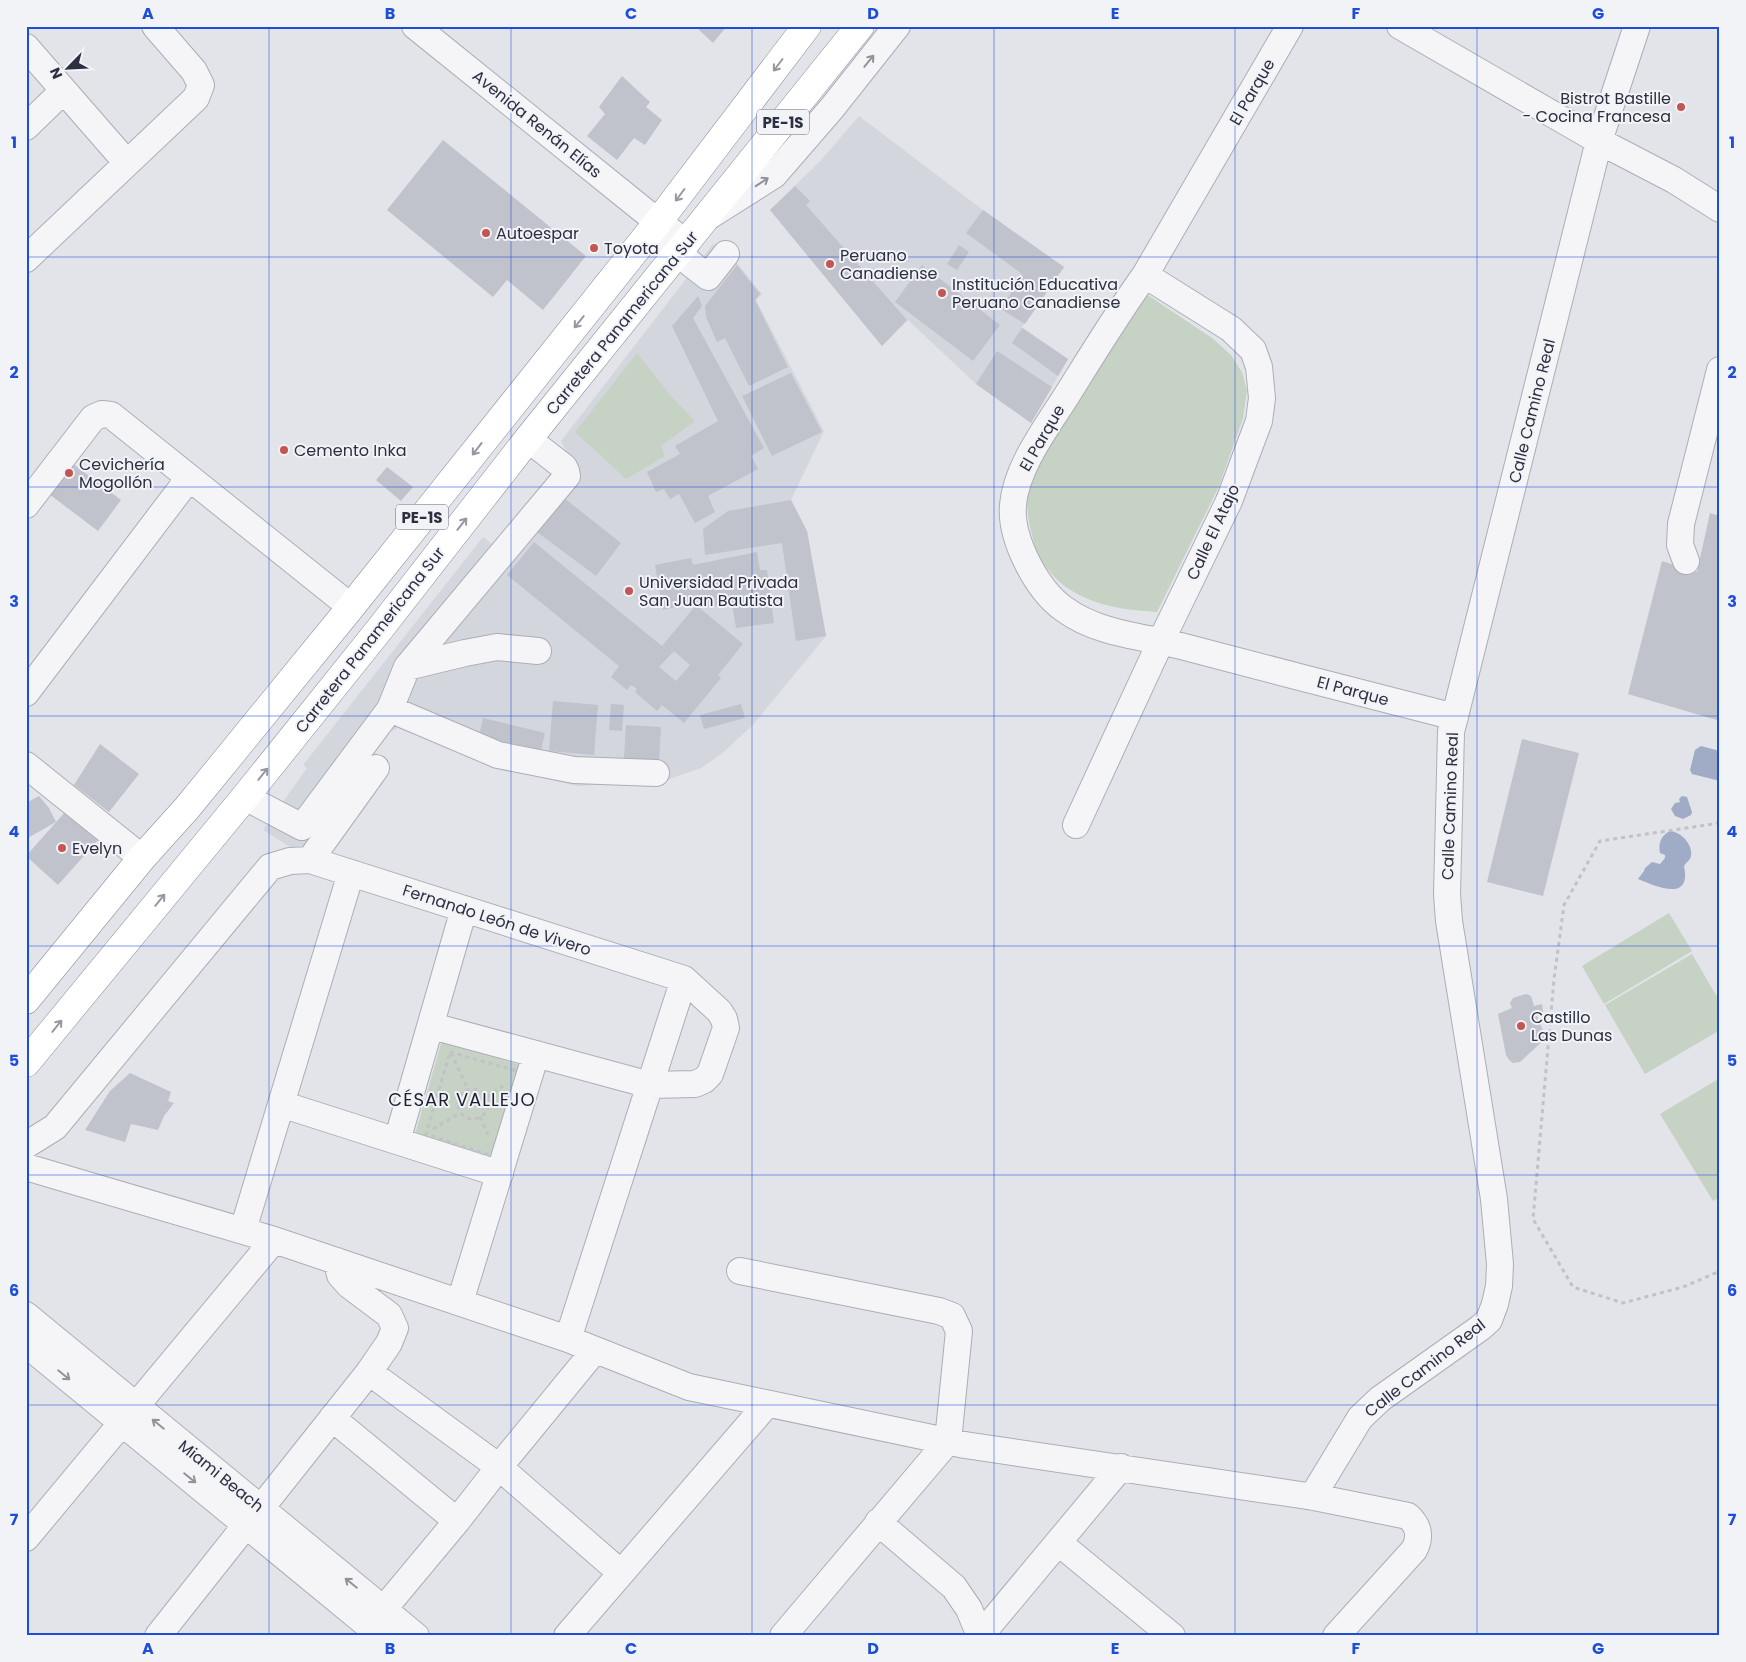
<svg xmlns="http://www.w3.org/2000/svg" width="1746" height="1662" font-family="Poppins,sans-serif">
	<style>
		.built { fill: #d4d6de }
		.green { fill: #c5d2c4 }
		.water { fill: #a0acc6 }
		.building { fill: #c0c2cc; fill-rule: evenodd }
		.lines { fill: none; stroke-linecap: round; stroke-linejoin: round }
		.minor-casing { stroke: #abaeb6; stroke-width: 28 }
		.highway-casing { stroke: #8b8f9f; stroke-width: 29 }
		.path { stroke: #c1c2c8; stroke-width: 3; stroke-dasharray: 4 4; stroke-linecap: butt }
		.minor { stroke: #f5f5f8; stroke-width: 26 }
		.highway { stroke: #fff; stroke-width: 28 }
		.oneway { stroke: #90929c }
		.oneway2 { stroke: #9697a0 }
		.grid { fill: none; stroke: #1d4ed8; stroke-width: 1; stroke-opacity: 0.55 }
		.poi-dot { fill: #c35652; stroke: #f2f3f7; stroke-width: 2 }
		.labels { text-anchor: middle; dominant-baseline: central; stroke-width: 4; stroke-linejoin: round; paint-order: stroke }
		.shield { fill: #f2f3f7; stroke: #676a77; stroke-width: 1 }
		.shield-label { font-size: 15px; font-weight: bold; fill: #2c2f40 }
		.street-label { font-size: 16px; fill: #2c2f40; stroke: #f2f3f7 }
		.poi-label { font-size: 16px; fill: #2c2f40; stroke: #f2f3f7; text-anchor: start }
		.neighbourhood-label { font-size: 18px; letter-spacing: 1px; fill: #1e2131; stroke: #f2f3f7 }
		.neatline { fill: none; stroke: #1d4ed8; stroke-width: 2 }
		.grid-label { font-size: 16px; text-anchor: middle; font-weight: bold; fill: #1d4ed8 }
	</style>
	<rect width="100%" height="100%" fill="#e2e4e9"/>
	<path class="built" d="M859,116l124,94 81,57 -42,60 46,32 -37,64 -55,-39 -68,-64 -26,26 -112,-136 51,-50z
		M713,244l24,19 25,31 -6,6 68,131 -33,69 16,31 19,105 -74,90 -32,29 -19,13 -37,13 -87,5 -64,-15 -115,-43 -8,4 -87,123 -40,-25 44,-62 -4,-3 180,-228 10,8 74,-92 -6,-12z"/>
	<path class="green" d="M1143,292l69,46 19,17 11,17 5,19 -4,27 -24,68 -62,126c-49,-3 -95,-12 -120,-59 -3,-7 -4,-15 -6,-22 -4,-17 -6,-36 0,-53 8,-24 25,-47 39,-69 25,-39 49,-78 73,-117z
		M637,353l34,43 24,25 -34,25 4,10 -39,23 -51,-47z
		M1669,913l23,38 -88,53 -22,-38z
		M1692,954l28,48v28l-75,44 -40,-69z
		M442,1040l87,28 -32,93 -83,-23z
		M1720,1078v119l-7,4 -53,-87z"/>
	<path class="water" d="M1701,746l19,5v30l-28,-7 -2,-4 5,-20z
		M1682,796l5,1 5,15 -1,3 -8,4 -8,-3 -4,-7 4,-6 5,-1 -1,-3z
		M1670,831c11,1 23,13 21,25 -1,5 -5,6 -7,10 8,37 -29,20 -46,13l6,-8 1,-3 7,-6 8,2 5,-6v-3l-5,-2c-2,-10 1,-17 10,-22z"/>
	<path class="building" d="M695,26h32l-14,17z
		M622,76l28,26 -4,5 16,13 -17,25 -11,-7 -17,22 -30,-24 18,-22 -6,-7z
		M443,140l143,116 -43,54 -36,-30 -14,17 -106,-87z
		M795,186l15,15 -4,4 101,115 -25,26 -112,-136z
		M983,210l81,57 -39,57 -24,-15 21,-35 -56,-41z
		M959,245l10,7 -12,18 -10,-6z
		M737,265l23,29 -5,6 33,67 -39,19 -24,-48 -8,4 -11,-25 -1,-11z
		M922,265l78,60 -27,36 -78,-59z
		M698,296l4,10 -9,12 71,130 -13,8 7,13 -50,27 7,16 -20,11 -16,-29 -9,5 -6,-10 -8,3 -9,-20 33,-18 -5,-8 43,-25 -46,-95z
		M1022,328l46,31 -10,17 -46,-33z
		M997,351l55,36 -21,36 -55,-39z
		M791,373l31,59 -50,24 -30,-60z
		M72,463l49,37 -23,31 -49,-37z
		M387,467l26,20 -12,14 -25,-21z
		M564,498l57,45 -25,33 -59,-44z
		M791,500l16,31 19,105 -30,5 -14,-98 -77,12 -2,-26 25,-18z
		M1710,513l10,3v205l-92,-27 34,-133 35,11z
		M534,542l128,104 34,-41 47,39 -25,31 3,3 -37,45 -22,-18 -5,6 -22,-19 2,-3 -6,-4 -4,5 -16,-13 8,-11 -112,-91zM674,651l16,14 -14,16 -17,-14z
		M757,552l3,18h7l7,53 -38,5 -4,-24 -30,4 -2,-7 -37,9 -8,-45 36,-7 2,7z
		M553,701l45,4 -4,50 -45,-4z
		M611,704l13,1 -2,26 -13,-1z
		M741,704l4,14 -41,11 -4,-14z
		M483,718l62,15 -4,17 -62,-14z
		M626,725l35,2 -2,33 -35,-2z
		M1522,739l57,14 -36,143 -56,-14z
		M100,744l39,30 -30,38 -35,-27z
		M39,796l10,12 7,14 -30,17v-36z
		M66,811l32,29 -40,45 -32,-29z
		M1526,994l5,2 3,10 8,-2 1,8 -7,2 10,24 -26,24 -7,1 -4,-3 -3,-5 -8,-41 14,-6 -2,-5 3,-5z
		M130,1073l41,19 -3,9 6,2 -10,13 -6,14 -27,-6 -6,18 -40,-12 25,-39z"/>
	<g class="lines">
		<defs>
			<path id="minor" d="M415,26l243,196 29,21
				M1290,26l-145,249c-28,39 -53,80 -78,120 -20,32 -51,72 -54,110 -3,34 24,85 51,104 34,25 77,27 117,37 91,24 183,48 274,71
				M1400,26l199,115 75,39 46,29
				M26,47l101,116
				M26,127l37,-36
				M711,215l63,-40 58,-67 65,-82
				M660,240l48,37 18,-23
				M26,259l170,-161 5,-13 -7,-14 -39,-45
				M26,505l67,-87 9,-4 9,1 240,192
				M1686,561l-6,-16 1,-21 39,-154
				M407,667l58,-14 32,-6 41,4
				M26,693l163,-215
				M390,709l108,46 76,15 82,3
				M26,765l116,93
				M245,797l57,30 88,-118 17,-42 160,-191 -1,-5 -2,-4 -36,-28
				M1076,825l85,-184 68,-140 30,-80 3,-23 -3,-31 -6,-17 -22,-21 -86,-54
				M310,860l66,-92
				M281,1104l219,70
				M397,1141l67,-232
				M26,1145l29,-18 215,-260 20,-6 20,-1 374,119 35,32 5,8 2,9 -16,46 -6,6 -9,4 -45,1 -218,-59
				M26,1167l248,73 294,99 121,48 276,58 349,52 94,19c11,10 13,21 6,34l-78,86
				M243,1230l108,-357
				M740,1271l199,40 13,5 7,15 -11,110 -165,195
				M460,1302l76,-248
				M26,1315l390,321
				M568,1339l116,-360
				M26,1344l355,292
				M369,1372l130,95 122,106
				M332,1418l125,103
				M1314,1497l3,-8 43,-71 20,-19 100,-71 9,-8 6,-16 4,-18 1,-22 -6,-65 -45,-278 -2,-27 4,-162 148,-591 38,-115
				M261,1508l108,-136 20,-29 6,-15 -6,-13 -40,-30 -9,-10 -3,-14
				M878,1522l76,65 15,22 11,27
				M26,1538l248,-298
				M1059,1543l113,93
				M372,1623l85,-102 42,-54 96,-117
				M158,1636l88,-111
				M567,1636l200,-232
				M980,1636l141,-169"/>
			<path id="highway" d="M26,1000l116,-142 45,-50 164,-201 307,-385 149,-196
				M26,1063l219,-266 134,-167 149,-191 332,-413"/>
		</defs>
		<use href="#minor" class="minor-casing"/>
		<use href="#highway" class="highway-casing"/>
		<path class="path" d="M1720,823l-120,18 -36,64 -10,74 -21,240 40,68 50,16 60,-16 37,-16
			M450,1052l74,21 -26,85 -72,-24z
			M451,1053l17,36
			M458 1104a15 15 0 1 1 30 0a15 15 0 1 1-30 0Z
			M487,1097l16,-11
			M480,1117l8,18
			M433,1129l27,-16"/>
		<use href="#minor" class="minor"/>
		<use href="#highway" class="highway"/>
	</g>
	<defs><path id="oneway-shaft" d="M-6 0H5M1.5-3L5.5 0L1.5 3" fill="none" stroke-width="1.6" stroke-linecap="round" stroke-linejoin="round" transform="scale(1.25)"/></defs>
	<g class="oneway">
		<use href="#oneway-shaft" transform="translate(869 61) rotate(-51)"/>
		<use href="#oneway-shaft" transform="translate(762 182) rotate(-33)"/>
		<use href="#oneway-shaft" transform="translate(64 1375) rotate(39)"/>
		<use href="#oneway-shaft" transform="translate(158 1424) rotate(-141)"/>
		<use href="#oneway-shaft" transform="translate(190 1478) rotate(39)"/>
		<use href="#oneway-shaft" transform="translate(351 1583) rotate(-141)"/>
	</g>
	<g class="oneway2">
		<use href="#oneway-shaft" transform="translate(778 65) rotate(127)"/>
		<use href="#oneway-shaft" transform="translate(680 195) rotate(127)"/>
		<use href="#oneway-shaft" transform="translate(579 322) rotate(129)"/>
		<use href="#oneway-shaft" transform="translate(477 449) rotate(128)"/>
		<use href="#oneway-shaft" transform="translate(462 524) rotate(-52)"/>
		<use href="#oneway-shaft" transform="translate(263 774) rotate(-51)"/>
		<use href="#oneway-shaft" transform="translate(160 900) rotate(-51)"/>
		<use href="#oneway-shaft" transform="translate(57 1026) rotate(-51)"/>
	</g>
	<path class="grid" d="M269,26v1610M511,26v1610M752,26v1610M994,26v1610M1235,26v1610M1477,26v1610M26,257h1694M26,487h1694M26,716h1694M26,946h1694M26,1175h1694M26,1405h1694"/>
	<g class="poi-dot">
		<circle cx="1681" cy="107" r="5"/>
		<circle cx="486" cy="233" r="5"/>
		<circle cx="594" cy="248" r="5"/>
		<circle cx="830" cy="264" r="5"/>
		<circle cx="942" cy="293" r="5"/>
		<circle cx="284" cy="450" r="5"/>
		<circle cx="69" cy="473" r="5"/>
		<circle cx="629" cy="591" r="5"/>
		<circle cx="62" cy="848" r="5"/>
		<circle cx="1521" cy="1026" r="5"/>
	</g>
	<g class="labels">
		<g class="shield">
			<rect x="757" y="109.5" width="52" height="25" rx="4"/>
			<rect x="396" y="504.5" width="52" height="25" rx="4"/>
		</g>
		<g class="shield-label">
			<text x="783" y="122">PE-1S</text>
			<text x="422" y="517">PE-1S</text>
		</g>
		<g class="street-label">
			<text transform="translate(1252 92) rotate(-60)">El Parque</text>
			<text transform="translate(537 124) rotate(39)">Avenida Renán Elías</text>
			<text transform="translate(622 323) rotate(-51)">Carretera Panamericana Sur</text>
			<text transform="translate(1532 411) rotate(-76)">Calle Camino Real</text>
			<text transform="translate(1042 438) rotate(-60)">El Parque</text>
			<text transform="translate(1213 532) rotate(-65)">Calle El Atajo</text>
			<text transform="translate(370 640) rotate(-52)">Carretera Panamericana Sur</text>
			<text transform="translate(1353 691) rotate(15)">El Parque</text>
			<text transform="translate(1450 806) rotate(-88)">Calle Camino Real</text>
			<text transform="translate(497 920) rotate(18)">Fernando León de Vivero</text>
			<text transform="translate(1425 1368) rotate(-38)">Calle Camino Real</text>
			<text transform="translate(221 1476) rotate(39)">Miami Beach</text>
		</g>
		<g class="poi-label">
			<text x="1671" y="98" text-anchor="end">Bistrot Bastille<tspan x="1671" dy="18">- Cocina Francesa</tspan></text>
			<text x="496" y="233">Autoespar</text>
			<text x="604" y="248">Toyota</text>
			<text x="840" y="255">Peruano<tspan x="840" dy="18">Canadiense</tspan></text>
			<text x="952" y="284">Institución Educativa<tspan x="952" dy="18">Peruano Canadiense</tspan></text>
			<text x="294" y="450">Cemento Inka</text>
			<text x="79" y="464">Cevichería<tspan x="79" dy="18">Mogollón</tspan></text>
			<text x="639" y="582">Universidad Privada<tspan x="639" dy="18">San Juan Bautista</tspan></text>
			<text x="72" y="848">Evelyn</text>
			<text x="1531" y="1017">Castillo<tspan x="1531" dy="18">Las Dunas</tspan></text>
		</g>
		<g class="neighbourhood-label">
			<text x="462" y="1099">CÉSAR VALLEJO</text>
		</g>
	</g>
	<rect width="1746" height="1662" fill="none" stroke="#f2f3f7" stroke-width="55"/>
	<g transform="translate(68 68) rotate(246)" stroke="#f2f3f7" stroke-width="4" paint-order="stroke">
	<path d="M0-4L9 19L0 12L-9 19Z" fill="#2c2f40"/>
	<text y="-8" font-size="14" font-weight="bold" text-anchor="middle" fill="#2c2f40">N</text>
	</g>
	<rect x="28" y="28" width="1690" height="1606" class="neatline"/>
	<g class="grid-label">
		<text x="148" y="19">A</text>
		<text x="390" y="19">B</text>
		<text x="631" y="19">C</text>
		<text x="873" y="19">D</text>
		<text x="1115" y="19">E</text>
		<text x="1356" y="19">F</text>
		<text x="1598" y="19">G</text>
		<text x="14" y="148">1</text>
		<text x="1732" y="148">1</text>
		<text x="14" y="378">2</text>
		<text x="1732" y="378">2</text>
		<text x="14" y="607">3</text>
		<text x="1732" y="607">3</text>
		<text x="14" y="837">4</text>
		<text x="1732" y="837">4</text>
		<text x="14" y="1066">5</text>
		<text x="1732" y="1066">5</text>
		<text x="14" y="1296">6</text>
		<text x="1732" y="1296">6</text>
		<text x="14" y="1525">7</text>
		<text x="1732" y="1525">7</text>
		<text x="148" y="1654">A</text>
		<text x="390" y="1654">B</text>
		<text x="631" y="1654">C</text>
		<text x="873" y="1654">D</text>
		<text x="1115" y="1654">E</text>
		<text x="1356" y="1654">F</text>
		<text x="1598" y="1654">G</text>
	</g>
</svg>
